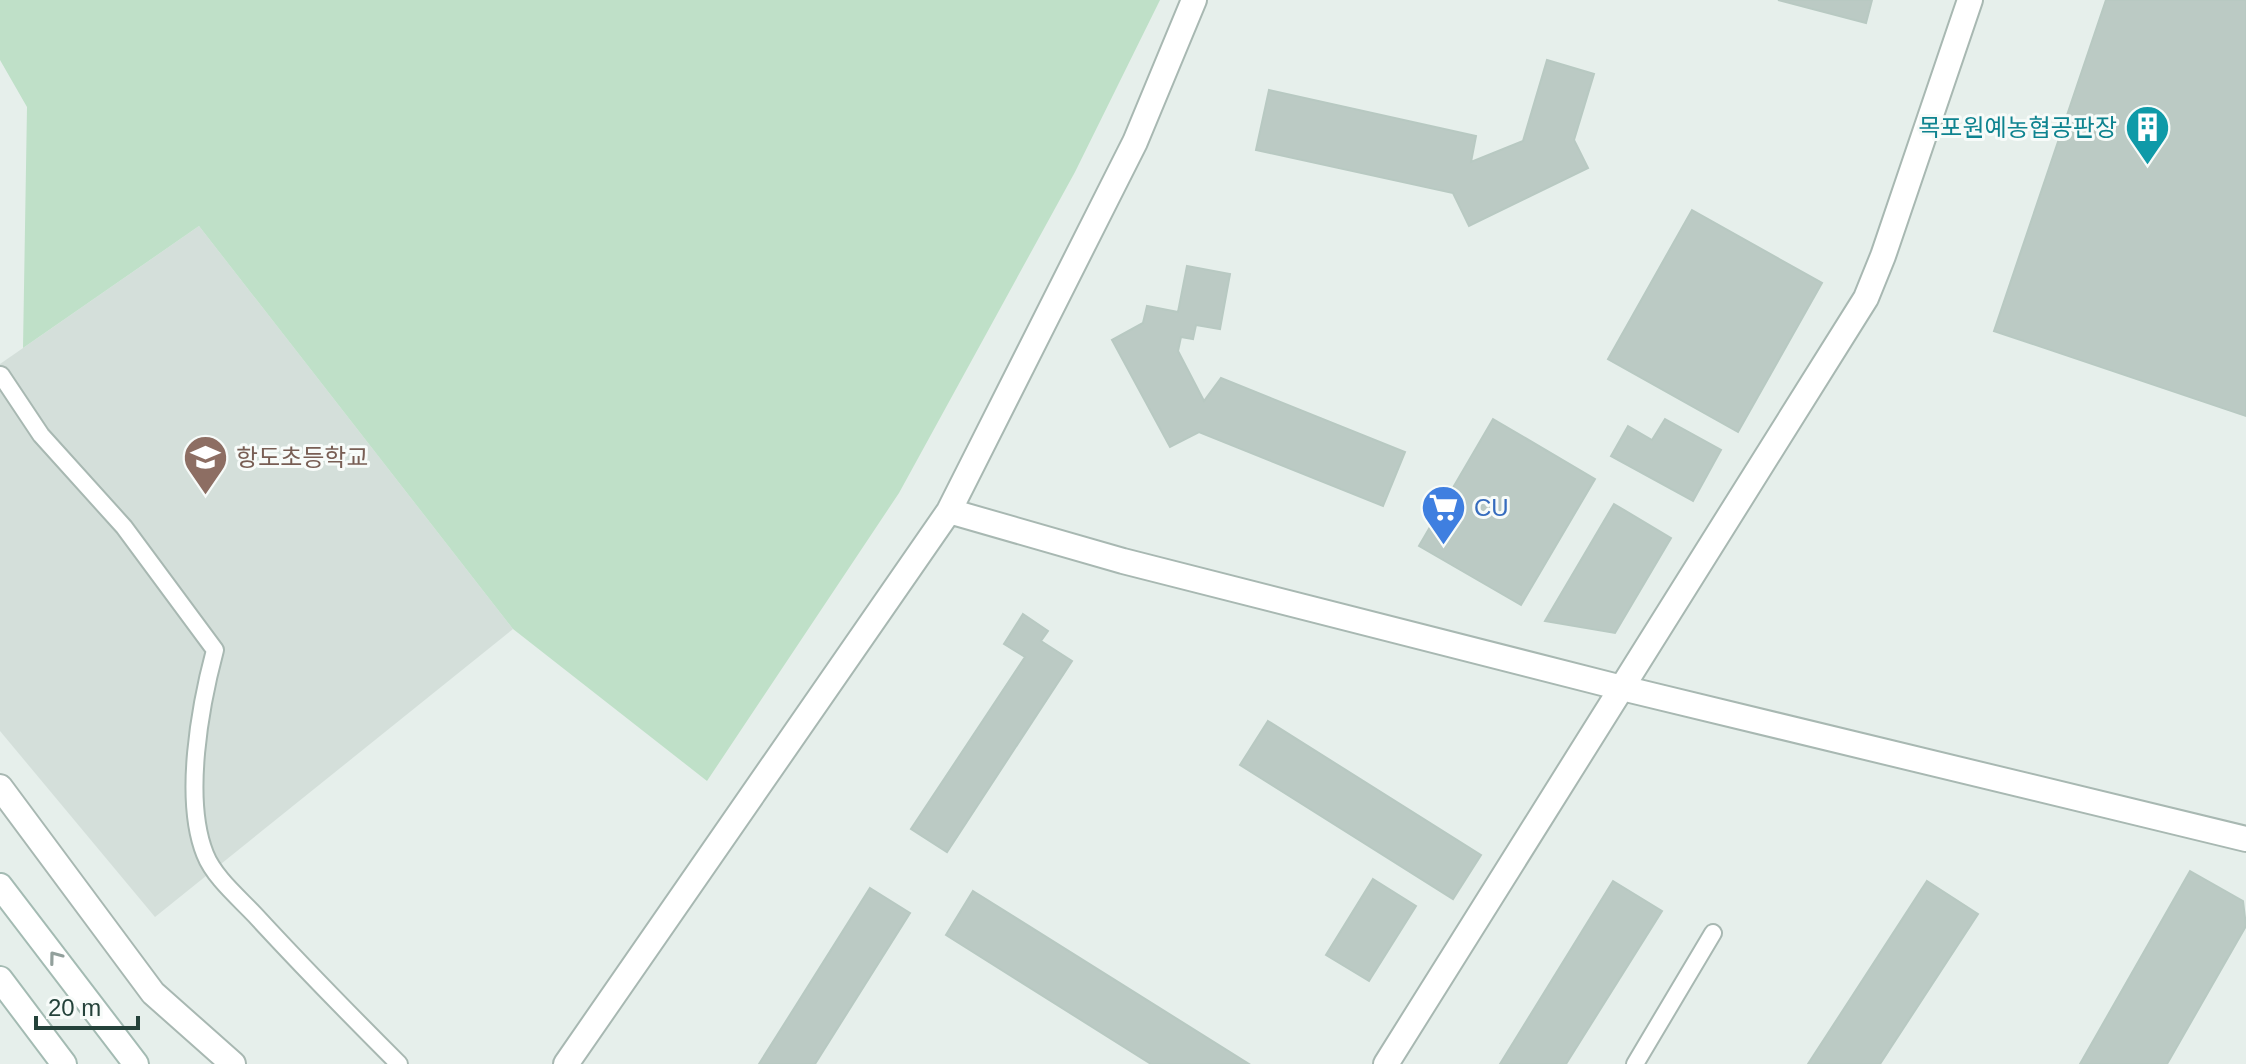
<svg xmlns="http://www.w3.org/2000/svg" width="2246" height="1064" font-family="Helvetica,'Noto Sans KR',sans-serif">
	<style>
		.built { fill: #d4dfda }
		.green { fill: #bfe0c8 }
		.building { fill: #bbcac4; stroke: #b8c9c2; stroke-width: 2 }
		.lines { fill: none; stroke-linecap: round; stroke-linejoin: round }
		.lane-casing { stroke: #a8b8b2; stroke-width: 20 }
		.street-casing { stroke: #a8b8b2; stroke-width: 28 }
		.secondary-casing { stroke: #a4bbb3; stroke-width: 28 }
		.lane { stroke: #fff; stroke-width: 16 }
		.street { stroke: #fff; stroke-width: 24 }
		.secondary { stroke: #fff; stroke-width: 24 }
		.oneway { stroke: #92a09c }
		.labels { text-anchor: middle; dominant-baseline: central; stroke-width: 6; stroke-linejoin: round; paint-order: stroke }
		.culture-label { font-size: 24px; fill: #0d838f; stroke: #f7fbf9; text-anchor: end }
		.education-label { font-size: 24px; fill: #785e54; stroke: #f7fbf9; text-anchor: start }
		.shop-label { font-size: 24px; fill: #366cbe; stroke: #f7fbf9; text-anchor: start }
	</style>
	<rect width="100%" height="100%" fill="#e6efeb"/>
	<path class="built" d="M199,226l314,403 -358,288 -155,-186v-367z"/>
	<path class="green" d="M0,0h1160l-85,172 -176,321 -192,288 -194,-152 -314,-403 -176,122 4,-241 -27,-47z"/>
	<path class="building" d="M1778,0h94l-6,23z
		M2106,0h140v416l-252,-85z
		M1547,60l47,14 -20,66 14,28 -119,58 -16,-33 -197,-43 13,-60 207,46 -5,26 52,-21z
		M1692,210l130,73 -84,149 -130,-73z
		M1187,266l43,8 -10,55 -24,-4 -3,14 -12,-2 -3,14 26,50 17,-23 184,74 -22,54 -184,-74 -29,15 -58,-107 31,-17 4,-17 31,6z
		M1493,419l102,60 -74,126 -102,-59z
		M1665,419l56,31 -28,51 -82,-45 17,-30 24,14z
		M1614,504l57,34 -56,95 -70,-12z
		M1023,614l25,17 -7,10 31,20 -125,191 -36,-23 114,-172 -21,-13z
		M1268,721l213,134 -28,44 -213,-134z
		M2190,871l53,30 3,25 -79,138h-87z
		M1373,879l43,27 -47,75 -43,-26z
		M1613,881l49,30 -96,153h-66z
		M1927,881l51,33 -98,150h-72z
		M870,888l40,25 -95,151h-56z
		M973,891l276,173h-98l-205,-129z"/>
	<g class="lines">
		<defs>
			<path id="lane" d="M1,375l40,60 83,92 91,123c-15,56 -32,149 -10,204 9,23 33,43 50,61 47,51 95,100 144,149
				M1635,1064l78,-131"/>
			<path id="street" d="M949,511l174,50 499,127 624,151
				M0,787l153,206 80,71
				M566,1064l383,-553 186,-369 59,-142
				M1386,1064l480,-766 17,-42 87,-256"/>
			<path id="secondary" d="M0,886l136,178
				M0,979l64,85"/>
		</defs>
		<use href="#lane" class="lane-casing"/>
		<use href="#street" class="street-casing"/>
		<use href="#secondary" class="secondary-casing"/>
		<use href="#lane" class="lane"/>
		<use href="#street" class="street"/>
		<use href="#secondary" class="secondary"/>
	</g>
	<defs><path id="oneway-chevron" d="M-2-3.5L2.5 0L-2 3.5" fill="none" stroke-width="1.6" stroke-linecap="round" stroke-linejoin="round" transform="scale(2)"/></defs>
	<use class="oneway" href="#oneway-chevron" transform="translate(55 957) rotate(-127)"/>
	<defs>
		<symbol id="building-pin" viewBox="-11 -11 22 30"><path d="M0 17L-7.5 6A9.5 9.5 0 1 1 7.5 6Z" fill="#0f9aa8" stroke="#f7fbf9"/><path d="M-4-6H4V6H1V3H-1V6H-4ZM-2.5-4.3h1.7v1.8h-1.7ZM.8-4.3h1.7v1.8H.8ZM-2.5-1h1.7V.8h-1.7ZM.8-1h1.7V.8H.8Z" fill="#fff"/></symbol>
		<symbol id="school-pin" viewBox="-11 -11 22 30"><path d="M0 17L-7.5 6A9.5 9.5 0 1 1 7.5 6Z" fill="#8d6e63" stroke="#f7fbf9"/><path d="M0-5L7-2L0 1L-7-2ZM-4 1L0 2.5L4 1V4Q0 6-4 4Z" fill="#fff"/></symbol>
		<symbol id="supermarket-pin" viewBox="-11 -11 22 30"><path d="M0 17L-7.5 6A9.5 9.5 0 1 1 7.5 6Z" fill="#3f7fe0" stroke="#f7fbf9"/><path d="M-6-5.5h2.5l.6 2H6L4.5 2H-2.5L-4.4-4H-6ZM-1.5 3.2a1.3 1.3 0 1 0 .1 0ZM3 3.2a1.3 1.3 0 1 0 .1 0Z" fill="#fff"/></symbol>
	</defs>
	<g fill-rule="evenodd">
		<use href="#building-pin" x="2122" y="102" width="51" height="69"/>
		<use href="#school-pin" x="180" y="432" width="51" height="69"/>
		<use href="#supermarket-pin" x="1418" y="482" width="51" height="69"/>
	</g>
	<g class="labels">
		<g class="culture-label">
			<text x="2117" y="127">목포원예농협공판장</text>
		</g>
		<g class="education-label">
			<text x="236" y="457">항도초등학교</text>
		</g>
		<g class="shop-label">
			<text x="1474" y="507">CU</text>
		</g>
	</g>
	<path d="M36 1016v12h102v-12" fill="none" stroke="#24423a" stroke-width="4"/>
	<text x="48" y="1016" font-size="24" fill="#24423a" stroke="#f7fbf9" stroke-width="6" paint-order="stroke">20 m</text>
</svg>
